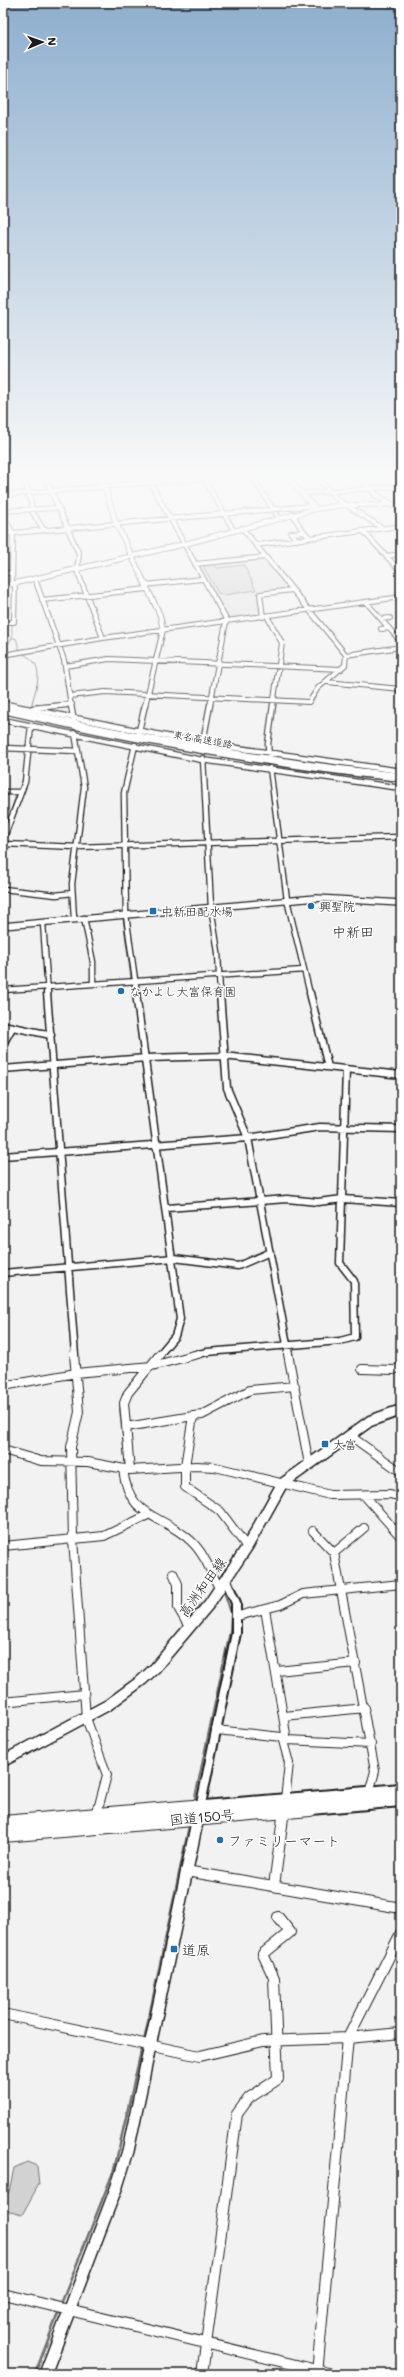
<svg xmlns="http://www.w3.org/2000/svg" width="404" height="2377" font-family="Mali,'Klee One',sans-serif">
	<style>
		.built { fill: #e2e2e2 }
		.green { fill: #d2d2d2; stroke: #777 }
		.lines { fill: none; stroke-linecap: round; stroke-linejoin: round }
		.stream-far3 { stroke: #707070; stroke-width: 1 }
		.stream-far2 { stroke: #707070; stroke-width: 1.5 }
		.stream-far1 { stroke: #707070; stroke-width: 2 }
		.stream { stroke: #707070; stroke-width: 2.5 }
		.minor-far4-casing { stroke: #1c1c1c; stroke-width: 6 }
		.minor-far3-casing { stroke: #1c1c1c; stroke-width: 7 }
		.minor-far2-casing { stroke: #1c1c1c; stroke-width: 9 }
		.minor-far1-casing { stroke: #1c1c1c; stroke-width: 10 }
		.minor-casing { stroke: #1c1c1c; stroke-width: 12 }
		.tertiary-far3-casing { stroke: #1c1c1c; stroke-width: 6 }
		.tertiary-far2-casing { stroke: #1c1c1c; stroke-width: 8 }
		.tertiary-far1-casing { stroke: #1c1c1c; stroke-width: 12 }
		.tertiary-casing { stroke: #1c1c1c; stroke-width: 14 }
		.secondary-far1-casing { stroke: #1c1c1c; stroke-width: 7 }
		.secondary-casing { stroke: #1c1c1c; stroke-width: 13 }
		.trunk-far1-casing { stroke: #1c1c1c; stroke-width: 16 }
		.trunk-casing { stroke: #1c1c1c; stroke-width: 18 }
		.motorway-casing { stroke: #1c1c1c; stroke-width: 11 }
		.minor-far4 { stroke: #fff; stroke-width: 4 }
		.minor-far3 { stroke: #fff; stroke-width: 4.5 }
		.minor-far2 { stroke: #fff; stroke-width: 6 }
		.minor-far1 { stroke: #fff; stroke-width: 8 }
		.minor { stroke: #fff; stroke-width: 10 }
		.tertiary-far3 { stroke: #fff; stroke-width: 4.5 }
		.tertiary-far2 { stroke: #fff; stroke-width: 5.5 }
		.tertiary-far1 { stroke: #fff; stroke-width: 8 }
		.tertiary { stroke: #fff; stroke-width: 11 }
		.secondary-far1 { stroke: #fff; stroke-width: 5 }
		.secondary { stroke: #fff; stroke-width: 10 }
		.trunk-far1 { stroke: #fff; stroke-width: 12 }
		.trunk { stroke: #fff; stroke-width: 16 }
		.motorway { stroke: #fff; stroke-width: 8 }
		.poi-dot { fill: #1f6fb2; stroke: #fff; stroke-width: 1.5 }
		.labels { text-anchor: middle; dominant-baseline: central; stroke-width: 3; stroke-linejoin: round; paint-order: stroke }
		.far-street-label { font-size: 10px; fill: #1c1c1c; stroke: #fff }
		.poi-label { font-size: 12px; fill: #1c1c1c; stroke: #fff; text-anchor: start }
		.quarter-label { font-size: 14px; fill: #1c1c1c; stroke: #fff }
		.near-street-label { font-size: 14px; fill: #1c1c1c; stroke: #fff }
		.near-poi-label { font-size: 14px; fill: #1c1c1c; stroke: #fff; text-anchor: start }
	</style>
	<rect width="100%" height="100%" fill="#f2f2f2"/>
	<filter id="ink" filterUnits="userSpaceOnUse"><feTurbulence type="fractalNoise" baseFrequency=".025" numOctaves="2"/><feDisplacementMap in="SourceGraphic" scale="8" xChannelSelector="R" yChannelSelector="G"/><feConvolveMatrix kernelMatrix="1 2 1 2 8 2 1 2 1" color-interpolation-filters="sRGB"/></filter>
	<g filter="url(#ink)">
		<path class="built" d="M263,557l26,32 -31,5 3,22 -33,4 -31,-55z"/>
		<path class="green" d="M213,563l4,5 27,-3 12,25 -32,5 -6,-2 -16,-29z
			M27,2162l10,4 2,18 -17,31 -19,-5v-11l6,-7 5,-24z"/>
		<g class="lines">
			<path class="stream-far3" d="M10,523l4,8
				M12,638h4l4,13
				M3,652l9,-14v-15
				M21,652c4,3 10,6 13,10 9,12 0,32 -3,45
				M18,791l4,-9 4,-28
				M3,833l14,-40
				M123,919l10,75"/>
			<path class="stream-far2" d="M133,993l8,63
				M142,1060l1,10"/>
			<path class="stream-far1" d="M122,1398l-2,11 6,57
				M194,1802l36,-171 1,-18 -8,-24"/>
			<path class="stream" d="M144,2041l45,-215
				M61,2304l53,-134 28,-123
				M35,2374l24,-63"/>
			<defs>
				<path id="minor-far4" d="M20,475l8,15 5,23 11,17
					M44,475l35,79 -2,16 26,68
					M146,475l81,146
					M251,475l28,43
					M315,475l22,24 45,29
					M203,477l31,54
					M306,493l95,-7
					M3,495l239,-20
					M3,511l55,-3
					M293,514l7,13 10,11
					M3,516l10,17 -1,51
					M363,531l38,41
					M3,534l307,-28
					M297,540l-6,-7 13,-1
					M256,545l145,-19
					M386,556l15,-2
					M195,564l71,-7
					M3,573h9
					M35,579l29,81 7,46
					M145,585l57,-6
					M42,600l105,-11
					M366,602l35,40
					M267,616l15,27 -9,63
					M263,617l-3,-23 32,-4
					M381,619l9,-1
					M3,622h11l1,-38
					M381,629l8,-1
					M3,655l100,-17 298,-41
					M346,655l55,-8
					M65,666l44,-7 232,10
					M327,682l74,7
					M70,696l35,-4 204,10 9,-14 27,-23 1,-10 -104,-127
					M3,703l12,3
					M56,706l16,-2
					M145,706l18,-76
					M210,706l16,-84"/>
				<path id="minor-far3" d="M10,705l191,38 200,28
					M71,705l3,17
					M33,708l33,-3
					M3,720l199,40 199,28
					M138,735l7,-30
					M135,745l-11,48 2,122 11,79
					M202,747l8,-42
					M3,748l75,3
					M203,758l8,149 7,45 2,42
					M269,758l-1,-14 5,-39
					M270,768l17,132 23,94
					M3,792h17
					M3,840l22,-58 6,-56
					M3,844l74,3 324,-10
					M3,889l53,6 16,-2
					M84,918l9,44v22
					M74,919l-2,-35 12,-97 -9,-54
					M43,923l5,71
					M3,990l301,-20"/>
				<path id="minor-far2" d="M47,993l28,362
					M136,993l44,326 -5,17 -16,19
					M220,993l7,95 21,50 41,217
					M310,993l18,74
					M3,1025l48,10
					M3,1044l9,-16
					M3,1069l143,-11 77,-2 178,19
					M3,1156l245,-18 72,-11 81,2
					M167,1208l120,-9 31,3 25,-3 58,4
					M3,1273l171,-15 64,8 32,-14
					M194,1355l13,-3 133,-11 15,-4 -1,-56 -14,-18 6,-194"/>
				<path id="minor-far1" d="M74,1354l5,58 -8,35 2,92 13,179 21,57 -9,34
					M288,1354l21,110
					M362,1369l32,1 7,-3
					M3,1386l73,-13 76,-7 46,-12
					M193,1416l9,-1 48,-25 45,-4
					M126,1427l67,-11 -8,50v21l35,24 27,36
					M349,1435l52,37
					M3,1450l38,11 47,1 42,8 66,-4 19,1 115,28 60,-1 11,3
					M123,1469c6,51 37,43 68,72 13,12 20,31 28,47
					M130,1470l-6,-67 4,-10 32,-39
					M364,1495l37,42
					M313,1531l21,22 41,218 -6,22
					M3,1546l101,-10 44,-21
					M334,1553l30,-25
					M173,1573l5,11v24l11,19
					M265,1609l22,131
					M238,1616l42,-11 23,-11 98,-10
					M277,1671l79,-8
					M3,1702l81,-8
					M284,1716l81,-8
					M216,1730l66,7 5,3 84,4
					M282,1737l7,26 -4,37"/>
				<path id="minor" d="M96,1815l2,-7
					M186,1871l215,37
					M274,1886l10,-76
					M3,2014l197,42 63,-15 85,-3 53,-5
					M3,2294l330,80
					M202,2374l35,-260 12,-16 29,-19 -4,-101 -11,-24 27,-22 -12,-15
					M317,2374l31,-336 53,-105"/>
				<path id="tertiary-far3" d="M96,475l10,16 10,32 44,92 3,15
					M285,475l31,34
					M3,586l182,-42 131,-35 27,-4h58"/>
				<path id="tertiary-far2" d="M3,926l313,-28 85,5"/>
				<path id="tertiary-far1" d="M200,1809l36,-176v-30l-10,-23"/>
				<path id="tertiary" d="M45,2374l72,-188 11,-35 72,-343"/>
				<path id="secondary-far1" d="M359,475l17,20 25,15"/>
				<path id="secondary" d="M3,1761l105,-56 34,-25 13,-12 54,-64 38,-57 35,-63 88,-63 31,-11"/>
				<path id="trunk-far1" d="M182,1809l219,-19
					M299,1809l102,-9"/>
				<path id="trunk" d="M3,1824l190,-16
					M3,1834l307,-26"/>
				<path id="motorway" d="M3,709c132,30 264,54 398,68"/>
			</defs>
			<use href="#minor-far4" class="minor-far4-casing"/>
			<use href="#minor-far3" class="minor-far3-casing"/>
			<use href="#minor-far2" class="minor-far2-casing"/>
			<use href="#minor-far1" class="minor-far1-casing"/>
			<use href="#minor" class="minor-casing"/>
			<use href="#tertiary-far3" class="tertiary-far3-casing"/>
			<use href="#tertiary-far2" class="tertiary-far2-casing"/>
			<use href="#tertiary-far1" class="tertiary-far1-casing"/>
			<use href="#tertiary" class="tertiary-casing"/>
			<use href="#secondary-far1" class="secondary-far1-casing"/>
			<use href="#secondary" class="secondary-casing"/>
			<use href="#trunk-far1" class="trunk-far1-casing"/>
			<use href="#trunk" class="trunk-casing"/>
			<use href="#motorway" class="motorway-casing"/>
			<use href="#minor-far4" class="minor-far4"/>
			<use href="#minor-far3" class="minor-far3"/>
			<use href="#minor-far2" class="minor-far2"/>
			<use href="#minor-far1" class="minor-far1"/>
			<use href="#minor" class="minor"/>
			<use href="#tertiary-far3" class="tertiary-far3"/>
			<use href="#tertiary-far2" class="tertiary-far2"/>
			<use href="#tertiary-far1" class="tertiary-far1"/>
			<use href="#tertiary" class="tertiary"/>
			<use href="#secondary-far1" class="secondary-far1"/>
			<use href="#secondary" class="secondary"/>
			<use href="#trunk-far1" class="trunk-far1"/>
			<use href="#trunk" class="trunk"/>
			<use href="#motorway" class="motorway"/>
		</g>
	</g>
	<linearGradient id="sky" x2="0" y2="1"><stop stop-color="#8eafce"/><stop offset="0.59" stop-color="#f9f9f9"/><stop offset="1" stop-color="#f9f9f9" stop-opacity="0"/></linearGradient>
	<rect width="404" height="808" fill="url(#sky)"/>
	<g class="poi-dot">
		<circle cx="311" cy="906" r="4"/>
		<rect x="149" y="907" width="8" height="8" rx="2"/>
		<circle cx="121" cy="991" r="4"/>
		<rect x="321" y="1440" width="8" height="8" rx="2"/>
		<circle cx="220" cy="1840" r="4"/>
		<rect x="170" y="1945" width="8" height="8" rx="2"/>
	</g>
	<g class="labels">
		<g class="far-street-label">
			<text transform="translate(203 739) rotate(10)">東名高速道路</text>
		</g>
		<g class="poi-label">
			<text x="319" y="906">興聖院</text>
			<text x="161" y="911">中新田配水場</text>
			<text x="129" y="991">なかよし大富保育園</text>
			<text x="333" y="1444">大富</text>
		</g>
		<g class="quarter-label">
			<text x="353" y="931">中新田</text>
		</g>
		<g class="near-street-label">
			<text transform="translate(202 1587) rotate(-54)">高洲和田線</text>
			<text transform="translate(202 1817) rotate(-5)">国道150号</text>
		</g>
		<g class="near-poi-label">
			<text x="228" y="1840">ファミリーマート</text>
			<text x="182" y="1949">道原</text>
		</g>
	</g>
	<rect width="404" height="2377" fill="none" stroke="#fff" stroke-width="16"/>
	<rect x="8" y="8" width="388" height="2361" fill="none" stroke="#1c1c1c" stroke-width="1.5" filter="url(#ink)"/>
	<g transform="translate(42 42) rotate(88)" stroke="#ffffff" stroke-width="3" paint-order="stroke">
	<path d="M0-3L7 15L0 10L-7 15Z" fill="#1c1c1c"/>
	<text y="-6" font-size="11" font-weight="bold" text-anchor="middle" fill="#1c1c1c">N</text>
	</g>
</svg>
